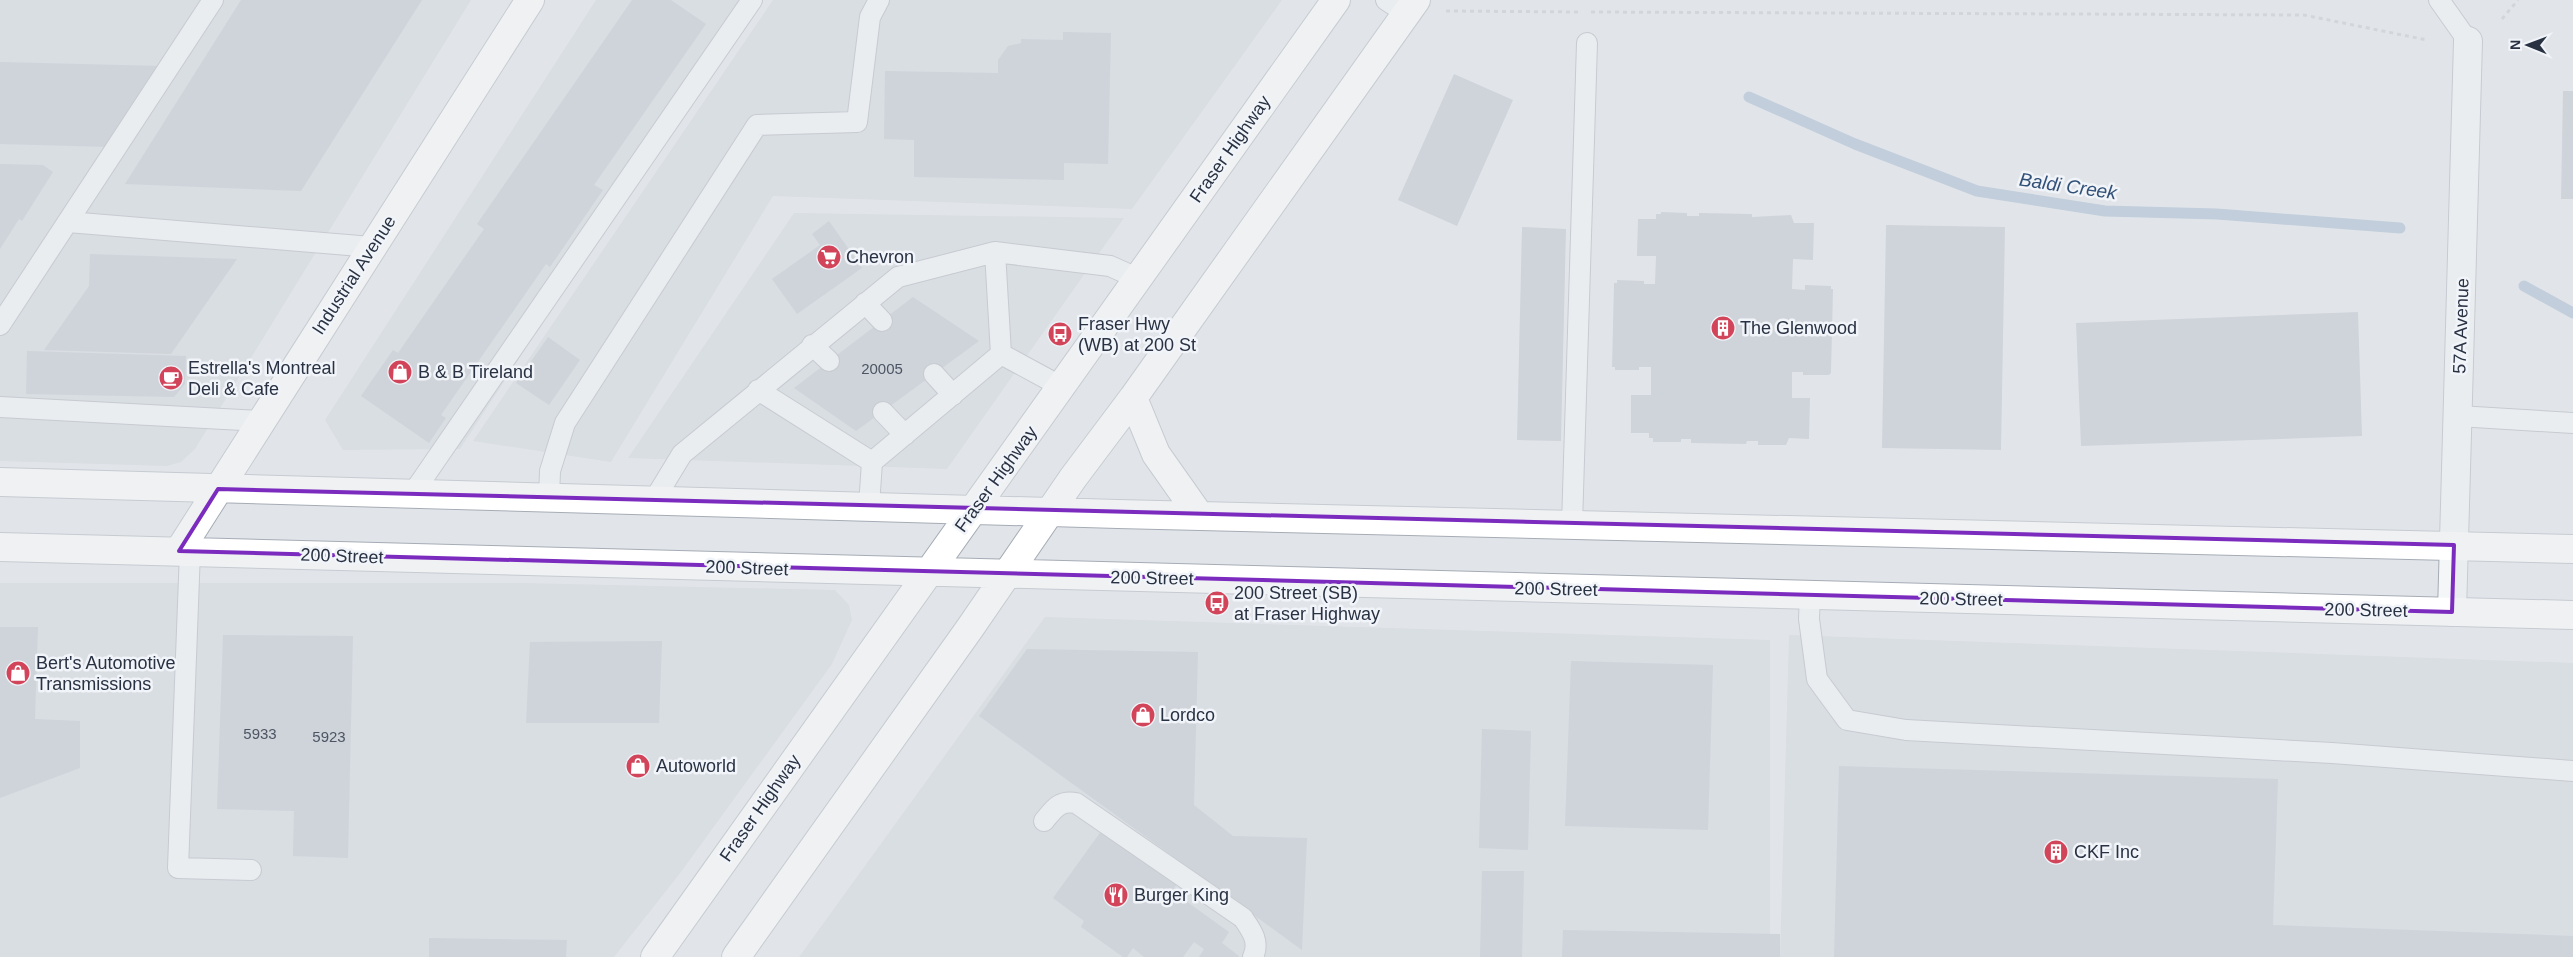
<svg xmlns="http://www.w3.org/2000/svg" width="2573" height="957" font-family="Arial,sans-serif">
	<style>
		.built { fill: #cfd4dc }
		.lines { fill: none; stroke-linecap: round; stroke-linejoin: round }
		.stream { stroke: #9cb2cb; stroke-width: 11 }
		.building { fill: #b8bec8 }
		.lane-casing { stroke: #a6acb5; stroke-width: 22 }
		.street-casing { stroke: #a6acb5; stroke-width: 30 }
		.secondary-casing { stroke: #a6acb5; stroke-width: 30 }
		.path { stroke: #bfc3c9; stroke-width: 3; stroke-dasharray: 4 4; stroke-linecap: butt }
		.lane { stroke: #f4f6f8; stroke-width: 20 }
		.street { stroke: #f4f6f8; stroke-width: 28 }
		.secondary { stroke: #fff; stroke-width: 28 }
		.marked { fill: none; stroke: #7b2cbf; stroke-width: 4; stroke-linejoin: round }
		.labels { text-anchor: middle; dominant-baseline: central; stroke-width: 5; stroke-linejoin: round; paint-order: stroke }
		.number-label { font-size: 15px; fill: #4d5564 }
		.street-label { font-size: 18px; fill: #293243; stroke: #f1f4f8 }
		.poi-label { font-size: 18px; fill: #293243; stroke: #f1f4f8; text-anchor: start }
		.water-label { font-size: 19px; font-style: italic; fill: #325178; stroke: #f1f4f8 }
	</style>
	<rect width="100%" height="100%" fill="#e1e5ea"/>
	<path class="built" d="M0,0h471l-276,449 -14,13 -14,4 -167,-5z
		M596,0h157l-293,449 -117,1 -18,-30z
		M773,0h509l-150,209 -359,-13 -162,266 -138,-21z
		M794,213l330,5 -177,251 -319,-11z
		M0,583h523l312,7 14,15 3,15 -20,44 -151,208 -67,85h-614z
		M1045,617l725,23v317h-971z
		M1789,635l784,28v294h-793z"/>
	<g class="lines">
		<path class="stream" d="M1749,97l106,47 122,47 128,20 112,3 183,14
			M2524,286l49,27"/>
	</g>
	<path class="building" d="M241,0h181l-121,191 -176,-7z
		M632,0h39l35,24 -112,161 9,5 -53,77 -4,-3 -105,151 5,3 -17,25 -68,-47 32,-46 5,3 86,-124 -7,-5z
		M1063,32l48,1 -3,131 -44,-1v17l-150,-3v-37l-30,-1 1,-68 113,2v-13l10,-14 13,-3v-4l42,1z
		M0,62l161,4 -51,81 -110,-3z
		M1454,74l59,26 -56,126 -59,-26z
		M2563,91h10v108h-12z
		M0,164l43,1 10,7 -31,49 -3,-2 -19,30z
		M1661,212l26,1v3h12v-3l53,1v3l39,-2 3,8h20l-1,37 -20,-1 -1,30 13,1v-5l26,1v3h2l-2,84 -2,2h-26v-3h-11v26h18l-1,41 -20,-1 -3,7h-28v-4h-11l-1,3 -55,-1v-4h-10v3h-28v-4h-4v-5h-18v-38h20v-28h-12v3h-24v-3h-3l2,-84h3v-3l27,1v3h11l1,-28h-19l1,-37h18v-5h5z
		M829,221l33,47 -65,46 -25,-35 48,-34 -8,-11z
		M1886,225l119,2 -4,223 -119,-2z
		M1522,227l44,2 -5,212 -44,-1z
		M90,254l147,5 -66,95 -127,-4 45,-64z
		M913,297l66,44 -123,90 -62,-43z
		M2358,312l4,124 -281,10 -5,-123z
		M548,337l32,23 -31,45 -33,-22z
		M27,351l159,5 -1,28 -11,13 -148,-3z
		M0,627h38l-3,92 45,2v47l-80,30z
		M223,635l130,1 -5,222 -55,-2 1,-45 -77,-2z
		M662,641l-3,82h-133l4,-81z
		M1027,649l171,3 -4,153 39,31 74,2 -5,112 -323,-234z
		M1571,661l142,4 -5,165 -143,-4z
		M1482,729l49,2 -3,119 -49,-2z
		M1839,766l439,13 -5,146 300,11v21h-739z
		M1102,830l75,54 -5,7 57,41 -7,11 17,13 -1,1h-39l5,-8 -10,-7 -11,15h-39l-11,-9 -6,9h-4l-42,-30 3,-6 -31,-23z
		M1482,871h42l-2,86h-42z
		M1563,930l217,4v23h-218z
		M429,938l138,2 -1,17h-137z"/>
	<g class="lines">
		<defs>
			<path id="lane" d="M1386,0l20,13
				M2439,0l29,41
				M68,222l304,25
				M995,252l6,102
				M865,303l17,18
				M0,325l213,-325
				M812,345l17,16
				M934,374l19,21
				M758,390l114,72 -3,44
				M0,407l261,14
				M883,412l22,23
				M2458,416l115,7
				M872,462l129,-108 61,33
				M413,493l339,-493
				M549,497l1,-26 15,-48 192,-298 100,-3 13,-105 9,-17
				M654,500l28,-46 216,-177 97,-25 115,14 29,13
				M1572,524l15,-481
				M190,551l-12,317 73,2
				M1810,595l-1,24 8,60 30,41 59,10 426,23 241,18
				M1044,821c10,-12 15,-21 32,-18l167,115c9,13 17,24 10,39"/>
			<path id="street" d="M2452,612l16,-571"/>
			<path id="secondary" d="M1133,398l23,56 43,61
				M0,482l1118,32 1455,35
				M0,547l2573,68
				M179,551l351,-551
				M655,957l681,-957
				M736,957l234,-329 103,-150 60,-80 283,-398"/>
		</defs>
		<use href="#lane" class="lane-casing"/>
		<use href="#street" class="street-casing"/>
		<use href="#secondary" class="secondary-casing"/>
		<path class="path" d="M1446,11l136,1
			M1591,12l713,3 123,25
			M2502,19l16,-19"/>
		<use href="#lane" class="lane"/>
		<use href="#street" class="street"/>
		<use href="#secondary" class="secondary"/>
	</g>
	<path d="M0 0H2573V957H0ZM218,489l2236,56 -2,67 -2273,-61z" fill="#e1e5ea" fill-opacity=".55" fill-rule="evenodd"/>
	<path class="marked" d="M218,489l2236,56 -2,67 -2273,-61z"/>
	<defs>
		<symbol id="supermarket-disc" viewBox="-11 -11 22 22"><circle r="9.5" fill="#d24459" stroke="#f1f4f8"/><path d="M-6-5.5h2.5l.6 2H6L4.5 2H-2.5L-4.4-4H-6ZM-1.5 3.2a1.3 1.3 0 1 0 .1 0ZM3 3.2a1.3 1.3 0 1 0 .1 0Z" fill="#fff"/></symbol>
		<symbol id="building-disc" viewBox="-11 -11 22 22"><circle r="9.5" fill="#d24459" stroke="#f1f4f8"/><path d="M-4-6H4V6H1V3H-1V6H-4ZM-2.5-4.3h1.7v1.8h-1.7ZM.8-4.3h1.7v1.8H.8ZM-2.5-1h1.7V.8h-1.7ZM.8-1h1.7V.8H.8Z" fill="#fff"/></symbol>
		<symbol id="bus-disc" viewBox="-11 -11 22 22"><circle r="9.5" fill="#d24459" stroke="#f1f4f8"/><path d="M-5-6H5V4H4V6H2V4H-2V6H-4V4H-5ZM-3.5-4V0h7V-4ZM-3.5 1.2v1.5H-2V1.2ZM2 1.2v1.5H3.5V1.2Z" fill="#fff"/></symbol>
		<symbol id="shop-disc" viewBox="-11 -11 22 22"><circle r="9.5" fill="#d24459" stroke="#f1f4f8"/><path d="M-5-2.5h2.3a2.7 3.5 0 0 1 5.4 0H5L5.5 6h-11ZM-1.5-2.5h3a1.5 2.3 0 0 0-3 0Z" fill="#fff"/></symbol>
		<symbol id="cafe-disc" viewBox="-11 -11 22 22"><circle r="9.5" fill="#d24459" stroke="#f1f4f8"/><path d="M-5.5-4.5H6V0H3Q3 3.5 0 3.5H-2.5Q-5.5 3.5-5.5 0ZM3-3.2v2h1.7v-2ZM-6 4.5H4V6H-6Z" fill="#fff"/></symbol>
		<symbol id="restaurant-disc" viewBox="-11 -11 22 22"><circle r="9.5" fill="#d24459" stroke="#f1f4f8"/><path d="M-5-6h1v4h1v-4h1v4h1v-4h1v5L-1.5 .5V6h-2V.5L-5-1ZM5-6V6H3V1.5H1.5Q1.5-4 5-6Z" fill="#fff"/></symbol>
	</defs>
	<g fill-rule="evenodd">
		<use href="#supermarket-disc" x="815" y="243" width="28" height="28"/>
		<use href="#building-disc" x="1709" y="314" width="28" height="28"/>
		<use href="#bus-disc" x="1046" y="320" width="28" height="28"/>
		<use href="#shop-disc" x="386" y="358" width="28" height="28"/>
		<use href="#cafe-disc" x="157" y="364" width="28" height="28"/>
		<use href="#bus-disc" x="1203" y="589" width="28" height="28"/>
		<use href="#shop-disc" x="4" y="659" width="28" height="28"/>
		<use href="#shop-disc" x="1129" y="701" width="28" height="28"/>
		<use href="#shop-disc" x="624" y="752" width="28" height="28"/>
		<use href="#building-disc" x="2042" y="838" width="28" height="28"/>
		<use href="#restaurant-disc" x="1102" y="881" width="28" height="28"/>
	</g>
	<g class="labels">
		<g class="number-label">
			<text x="882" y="368">20005</text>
			<text x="260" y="733">5933</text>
			<text x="329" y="736">5923</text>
		</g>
		<g class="street-label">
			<text transform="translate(1230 149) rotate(-55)">Fraser Highway</text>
			<text transform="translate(354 275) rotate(-57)">Industrial Avenue</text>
			<text transform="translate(2461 326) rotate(-88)">57A Avenue</text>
			<text transform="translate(996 479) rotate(-54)">Fraser Highway</text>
			<text transform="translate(342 556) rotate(2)">200 Street</text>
			<text transform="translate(747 568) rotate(2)">200 Street</text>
			<text transform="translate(1152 578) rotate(1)">200 Street</text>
			<text transform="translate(1556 589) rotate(1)">200 Street</text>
			<text transform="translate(1961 599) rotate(1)">200 Street</text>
			<text transform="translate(2366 610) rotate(1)">200 Street</text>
			<text transform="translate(760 808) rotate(-55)">Fraser Highway</text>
		</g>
		<g class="poi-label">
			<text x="846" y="257">Chevron</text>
			<text x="1078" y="324">Fraser Hwy<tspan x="1078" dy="21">(WB) at 200 St</tspan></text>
			<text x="1740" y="328">The Glenwood</text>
			<text x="188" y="368">Estrella's Montreal<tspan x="188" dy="21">Deli &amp; Cafe</tspan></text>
			<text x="418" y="372">B &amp; B Tireland</text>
			<text x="1234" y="593">200 Street (SB)<tspan x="1234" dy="21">at Fraser Highway</tspan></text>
			<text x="36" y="663">Bert's Automotive<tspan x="36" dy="21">Transmissions</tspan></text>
			<text x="1160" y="715">Lordco</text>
			<text x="656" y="766">Autoworld</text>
			<text x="2074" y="852">CKF Inc</text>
			<text x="1134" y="895">Burger King</text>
		</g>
		<g class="water-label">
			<text transform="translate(2068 186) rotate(8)">Baldi Creek</text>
		</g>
	</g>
	<g transform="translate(2528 45) rotate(271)" stroke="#f1f4f8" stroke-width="4" paint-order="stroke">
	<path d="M0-4L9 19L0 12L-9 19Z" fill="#293243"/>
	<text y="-8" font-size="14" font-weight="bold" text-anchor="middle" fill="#293243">N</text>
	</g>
</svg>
